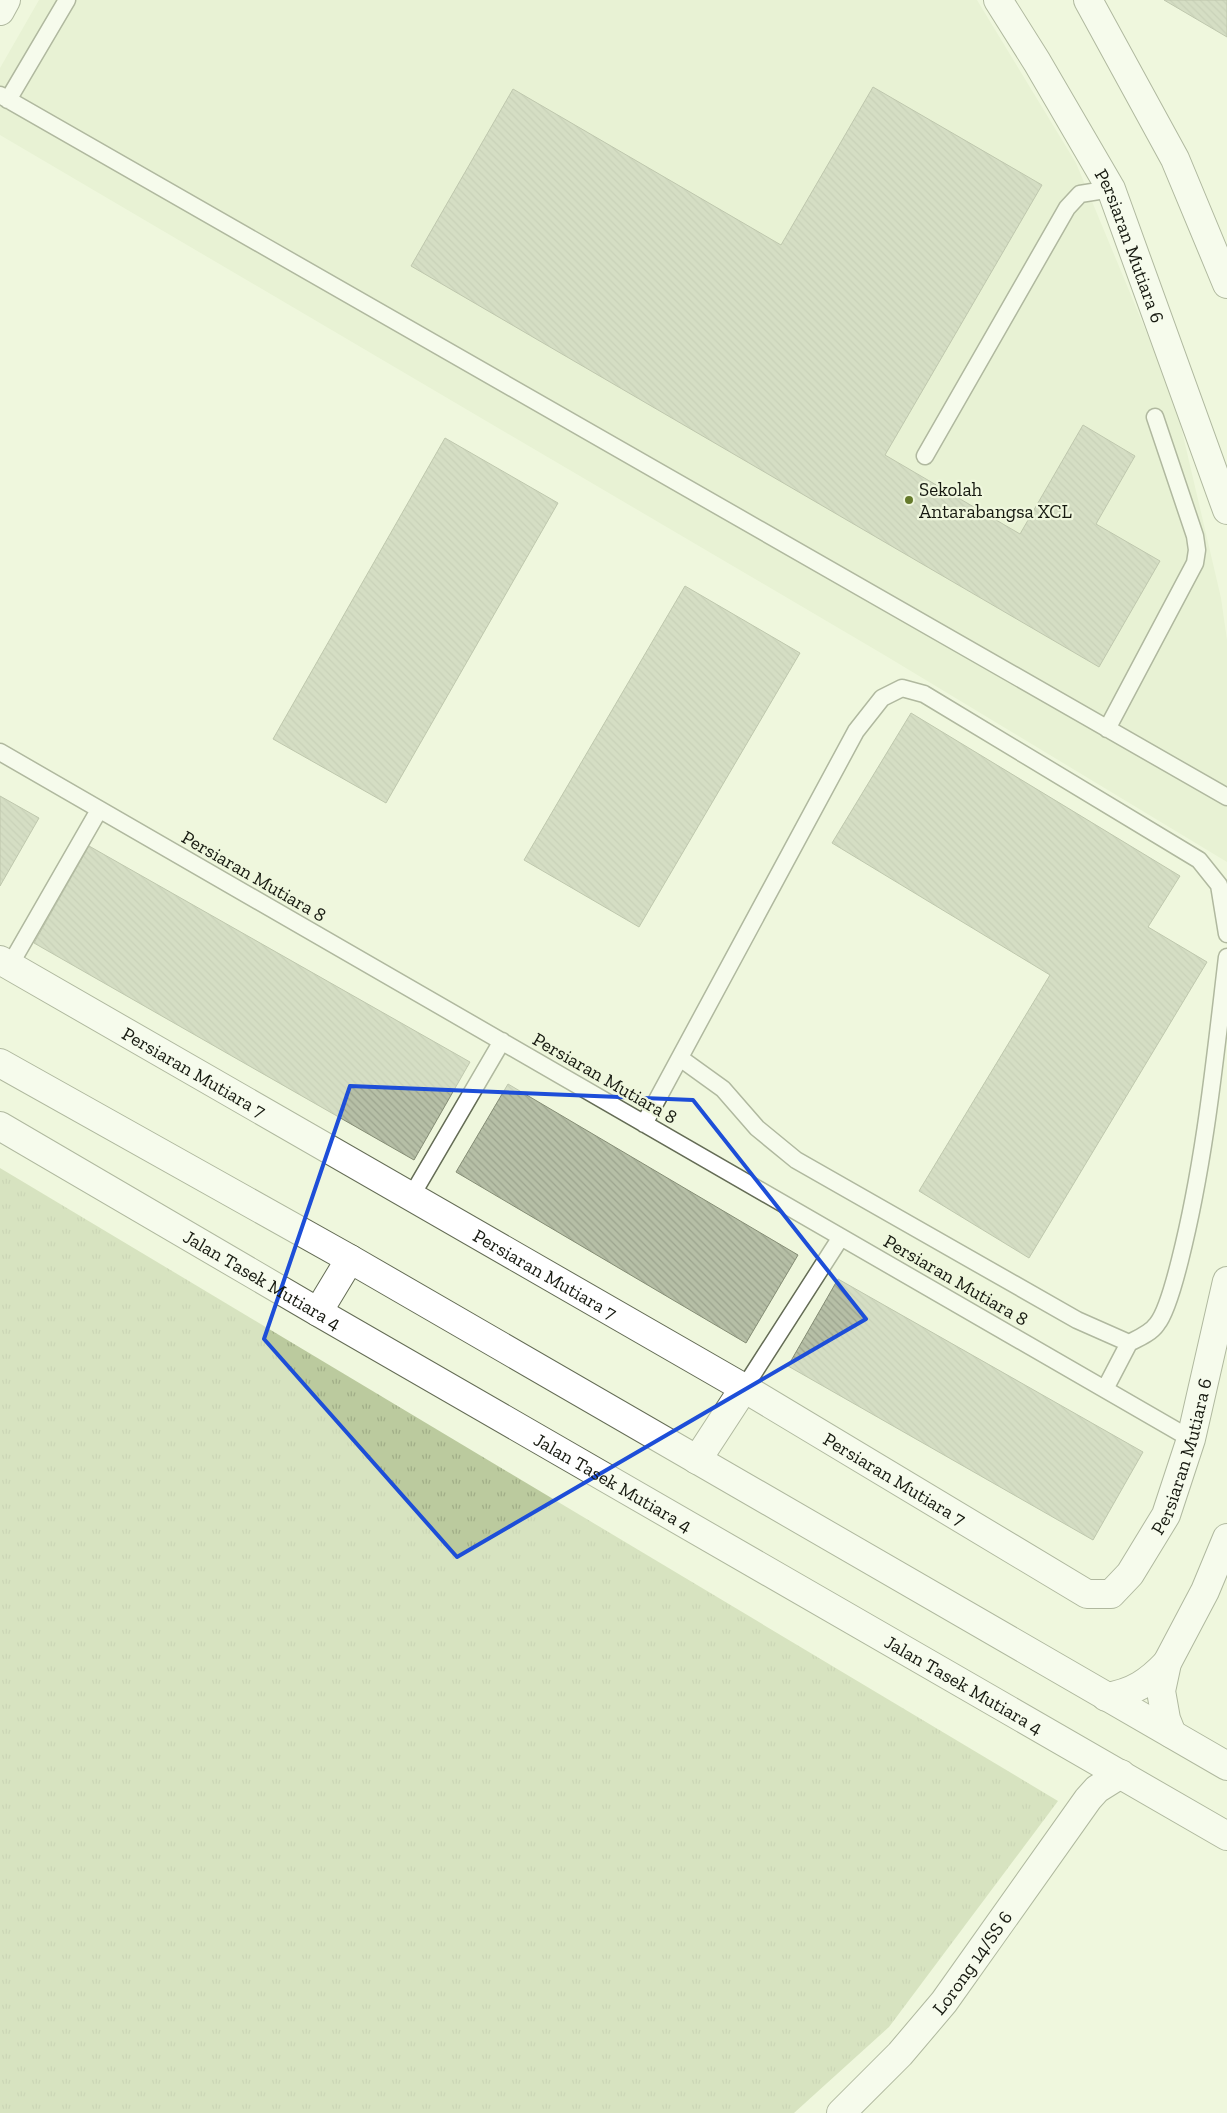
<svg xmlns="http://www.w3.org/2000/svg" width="1227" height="2113" font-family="'Zilla Slab',serif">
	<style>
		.built { fill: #e0ebca }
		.grass { fill: url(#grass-tufts) }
		.building { fill: url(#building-back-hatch); stroke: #848c74 }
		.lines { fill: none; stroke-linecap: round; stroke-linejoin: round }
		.lane-casing { stroke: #646c55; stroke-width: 19 }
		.street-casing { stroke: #646c55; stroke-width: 30 }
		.secondary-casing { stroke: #646c55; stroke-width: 30 }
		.lane { stroke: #fff; stroke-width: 16 }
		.street { stroke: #fff; stroke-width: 28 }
		.secondary { stroke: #fff; stroke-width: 28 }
		.marked { fill: none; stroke: #1d4ed8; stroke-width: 4; stroke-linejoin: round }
		.poi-dot { fill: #657a2b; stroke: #eff7dd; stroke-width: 2 }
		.labels { text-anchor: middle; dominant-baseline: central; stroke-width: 4.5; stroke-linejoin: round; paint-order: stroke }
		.street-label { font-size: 19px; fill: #161910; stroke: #eff7dd }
		.poi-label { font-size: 19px; fill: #161910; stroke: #eff7dd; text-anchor: start }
	</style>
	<defs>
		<pattern id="grass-tufts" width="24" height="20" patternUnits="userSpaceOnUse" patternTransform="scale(1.25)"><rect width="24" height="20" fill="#bbca9e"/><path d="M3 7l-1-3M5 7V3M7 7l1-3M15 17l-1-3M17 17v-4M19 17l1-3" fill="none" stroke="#a0ad87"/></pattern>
		<pattern id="building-back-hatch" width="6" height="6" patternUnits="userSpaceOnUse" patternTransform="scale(1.25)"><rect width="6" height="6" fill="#b6bfa6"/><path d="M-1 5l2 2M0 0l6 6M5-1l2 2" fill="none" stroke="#9ca48e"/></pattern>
	</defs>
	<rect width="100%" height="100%" fill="#eff7dd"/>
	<path class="built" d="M39,0h938l99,163 99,238 46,197 6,42v222l-341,-206 -886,-521v-67z"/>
	<path class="grass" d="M0,1168l1058,633 -169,226 -95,86h-794z"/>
	<path class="building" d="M1164,0h63v37z
		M873,87l169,98 -157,270 135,79 63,-109 52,31 -39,68 64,37 -61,106 -688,-401 102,-177 268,156z
		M445,438l113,65 -172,300 -113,-64z
		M685,586l115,67 -161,274 -115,-67z
		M911,713l269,163 -32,51 59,35 -178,296 -110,-67 131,-216 -218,-132z
		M0,796l39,22 -39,68z
		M89,846l381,216 -56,98 -380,-217z
		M508,1084l290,171 -52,88 -290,-171z
		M838,1279l305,173 -50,88 -305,-174z"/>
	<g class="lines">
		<defs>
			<path id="lane" d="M0,95l1227,702
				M8,100l59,-100
				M925,456l142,-248 13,-14 31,-5
				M1107,729l88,-166 2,-13 -2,-14 -40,-119
				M0,752l1191,687
				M10,965l89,-155
				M680,1058l43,31 34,39 39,32 281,160 52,23c10,-5 22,-10 28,-19 10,-12 19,-48 23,-64 25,-99 35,-202 47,-303
				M644,1124l212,-393 26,-33 20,-10 22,6 275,166 20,25 8,49
				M412,1195l90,-154
				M744,1388l97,-151
				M1105,1389l24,-46"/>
			<g id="street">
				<path id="s1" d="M998,0l39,62 74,127 116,321"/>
				<path d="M1088,0l87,159 52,125"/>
				<path d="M0,11l6,-11"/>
				<path id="s2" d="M0,960l744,428 343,206h24l19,-20 36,-59 25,-76 36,-158"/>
				<path d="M697,1460l47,-72"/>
				<path d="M1106,1697c27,-4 43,-15 61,-34"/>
				<path d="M1172,1734l-6,-15 -5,-28 6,-28 38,-72 22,-53"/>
				<path id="s3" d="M841,2113l59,-59 44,-52 144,-203 9,-10 24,-15"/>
			</g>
			<g id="secondary">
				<path d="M0,1063l350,196 877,507"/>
				<path id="s4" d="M0,1126l318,186 909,524"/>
				<path d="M318,1312l32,-53"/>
			</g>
		</defs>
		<use href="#lane" class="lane-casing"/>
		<use href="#street" class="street-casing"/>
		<use href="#secondary" class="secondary-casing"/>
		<use href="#lane" class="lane"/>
		<use href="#street" class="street"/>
		<use href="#secondary" class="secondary"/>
	</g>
	<path d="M0 0H1227V2113H0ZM350,1086l343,14 173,219 -409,238 -193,-218z" fill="#eff7dd" fill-opacity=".55" fill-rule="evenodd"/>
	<path class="marked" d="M350,1086l343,14 173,219 -409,238 -193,-218z"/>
	<circle class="poi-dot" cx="909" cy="500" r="5"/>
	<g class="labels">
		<g class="street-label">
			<text stroke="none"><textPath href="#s1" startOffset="280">Persiaran Mutiara 6</textPath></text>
			<text transform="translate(254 876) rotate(30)">Persiaran Mutiara 8</text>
			<text stroke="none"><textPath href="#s2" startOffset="224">Persiaran Mutiara 7</textPath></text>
			<text transform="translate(605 1078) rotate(30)">Persiaran Mutiara 8</text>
			<text stroke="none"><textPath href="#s2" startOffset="629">Persiaran Mutiara 7</textPath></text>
			<text stroke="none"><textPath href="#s4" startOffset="304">Jalan Tasek Mutiara 4</textPath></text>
			<text transform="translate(956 1280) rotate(30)">Persiaran Mutiara 8</text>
			<text stroke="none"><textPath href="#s2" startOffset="1440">Persiaran Mutiara 6</textPath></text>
			<text stroke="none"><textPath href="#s2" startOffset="1034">Persiaran Mutiara 7</textPath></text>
			<text stroke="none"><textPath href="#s4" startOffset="709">Jalan Tasek Mutiara 4</textPath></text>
			<text stroke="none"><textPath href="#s4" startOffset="1114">Jalan Tasek Mutiara 4</textPath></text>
			<text stroke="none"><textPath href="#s3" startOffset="200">Lorong 14/SS 6</textPath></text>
		</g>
		<g class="poi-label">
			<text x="919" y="489">Sekolah<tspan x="919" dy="22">Antarabangsa XCL</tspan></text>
		</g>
	</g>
</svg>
